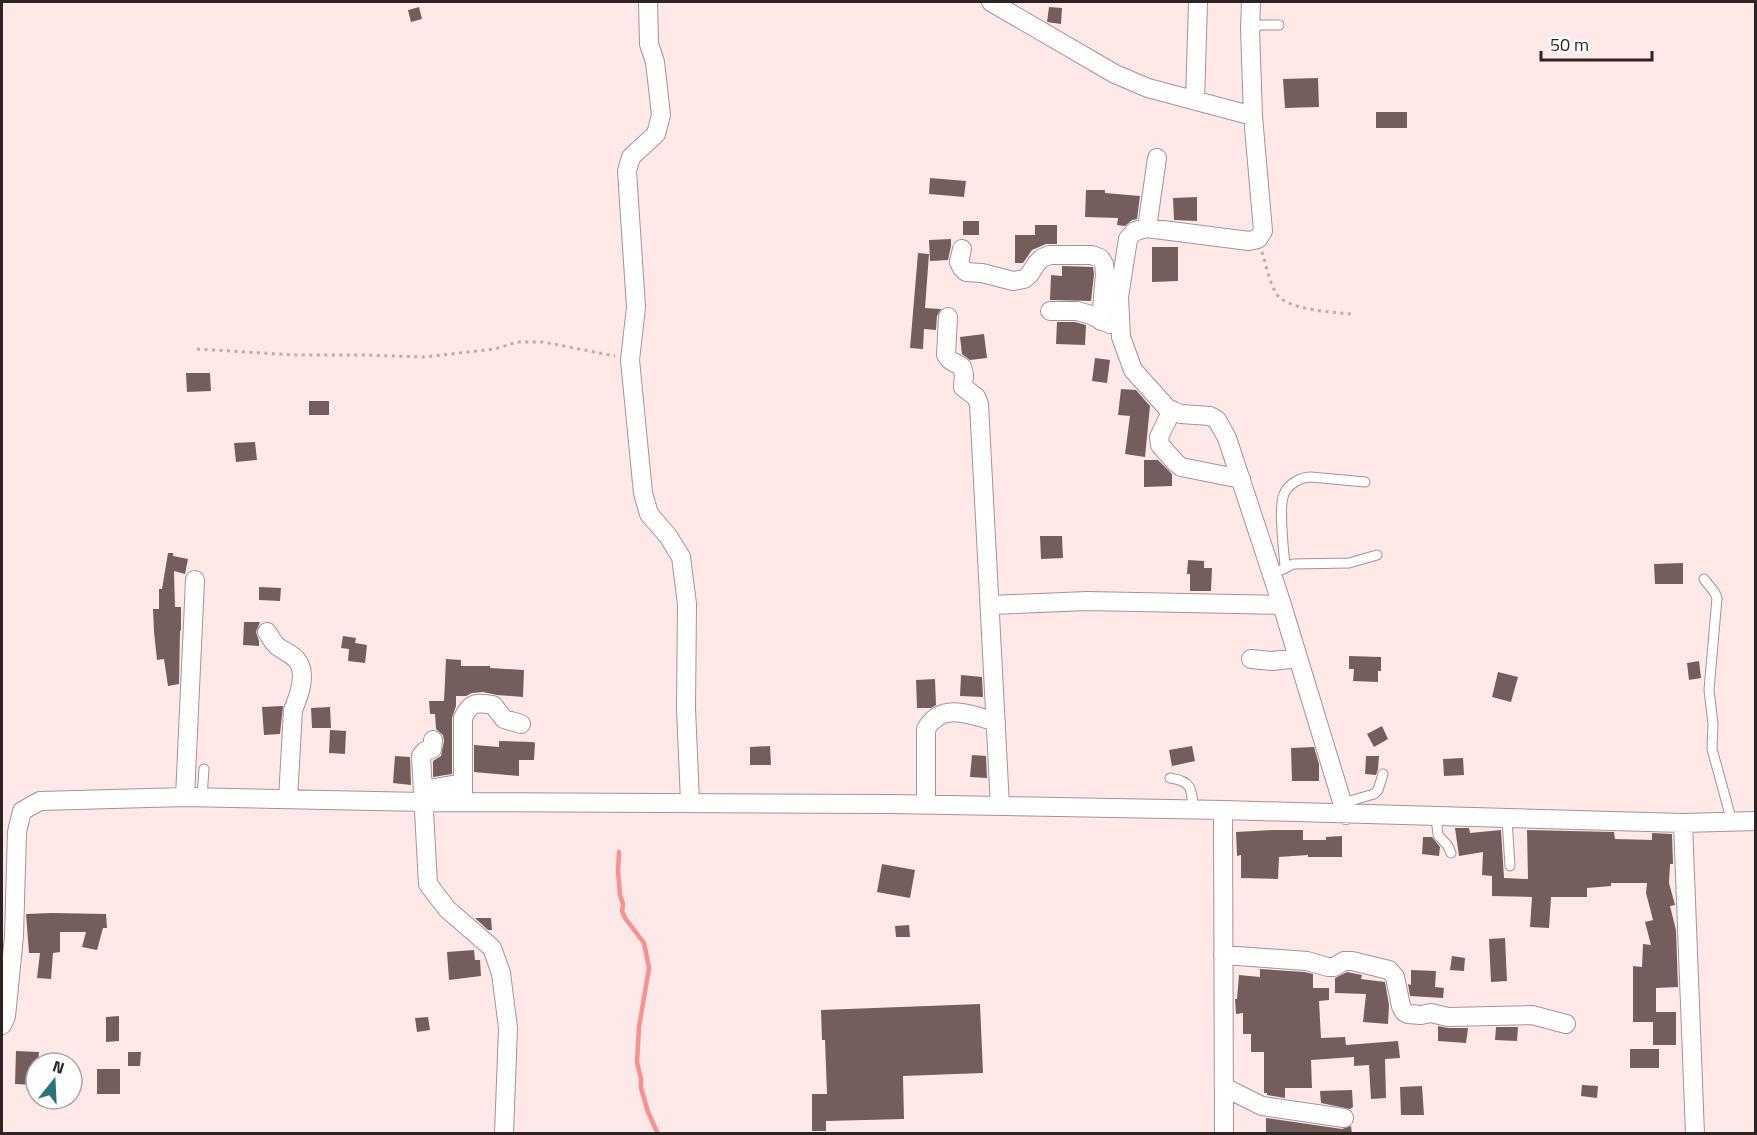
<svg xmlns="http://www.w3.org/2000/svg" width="1757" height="1135" font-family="'Titillium Web',sans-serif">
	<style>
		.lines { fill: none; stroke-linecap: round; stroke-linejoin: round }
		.stream { stroke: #f99191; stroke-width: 4.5 }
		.building { fill: #745e5d }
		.lane-casing { stroke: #a99190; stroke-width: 11 }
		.street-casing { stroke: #a99190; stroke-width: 20 }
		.path { stroke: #bdabaa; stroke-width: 3; stroke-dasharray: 3 4.5; stroke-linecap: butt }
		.lane { stroke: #fff; stroke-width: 9 }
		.street { stroke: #fff; stroke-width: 18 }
	</style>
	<rect width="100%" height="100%" fill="#ffe9e8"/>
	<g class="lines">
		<path class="stream" d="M619,852l-1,19 2,24 3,9 -1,7 3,7 19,25 5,25 -10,59 -2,35 4,17v9l7,24 10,22"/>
	</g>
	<path class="building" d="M419,7l3,12 -11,3 -3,-12z
		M1049,7l13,1 -1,16 -14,-2z
		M1318,78l1,29 -34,1 -2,-29z
		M1376,112h31v16h-31z
		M930,178l36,3 -2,16 -35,-3z
		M1086,190h19v3l35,3 -3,23 -5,1 -7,6 -8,-1 1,-7 -33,-1z
		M1197,197v24l-23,-1 -1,-22z
		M963,221h16v14h-16z
		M1035,225h22v19h-11l-14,6 -9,13h-8v-28h20z
		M951,239v7l-3,14 -18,1 -1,-21z
		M1152,247h26v34l-26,1z
		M918,253l11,1 -4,54 16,1 -4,7 -1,14 -12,-1 -1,20 -13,-1z
		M1062,266l31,1 1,7 -3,27 -41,-1 1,-25 11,1z
		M1057,322h18l11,3 -1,20 -29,-1z
		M984,334l3,24 -17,2 -8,-6 -2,-17z
		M1095,358l15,2 -3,23 -15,-2z
		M186,373h24l1,18 -24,1z
		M1121,389l15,1 14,16 -5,51 -20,-3 5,-38 -12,-1z
		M309,401h20v14h-20z
		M255,442l2,18 -21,2 -2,-19z
		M1144,460h14l14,14v12l-28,1z
		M1040,536h22l1,22 -22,1z
		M168,553h5v3l15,3 -3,15 -11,-3 1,36h6v23l-1,1 -1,53 -11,2 -4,-27 -7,1 -3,-28 -1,-23h6v-20h3z
		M1188,560l16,1v7h8l-1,23h-21v-17h-3z
		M1683,563v21h-28l-1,-20z
		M259,587l22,1 -1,13 -21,-1z
		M244,622h16l-4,10 3,9v5l-16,-1z
		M343,636l13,2 -1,5 12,2 -2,18 -17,-2 1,-12 -8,-1z
		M1349,656l32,1v14h-3v11l-25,-1 1,-12h-5z
		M446,659l15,1v6h29v2l34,2 -1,27 -26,-2 -14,-3 -11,1 -6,3h-10v10l-4,12v56l-19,3v-16l8,-5 3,-15 -1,-6 -7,-6 -1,-15h-5l-1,-13h15z
		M1699,661l2,17 -12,2 -2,-17z
		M1498,672l20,5 -7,25 -19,-5z
		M961,675l21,2 1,20 -23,-1z
		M935,679l1,26 -5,3h-14l-1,-28z
		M283,706l-3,28 -16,1 -2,-28z
		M330,707l1,21h-19l-1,-20z
		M1382,726l6,13 -14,8 -7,-13z
		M330,730l16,1 -1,23 -16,-1z
		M499,741l34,1 2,1 -1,17h-15v16l-45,-4v-27l25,2z
		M770,746l1,19h-21v-18z
		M1192,746l3,15 -23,5 -3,-16z
		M1314,747l5,17v17h-27l-1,-33z
		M972,755l14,1 1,22 -17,-1z
		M395,756l15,1 1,28 -18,-2z
		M1366,756h13l-1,13 -2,6 -11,-1z
		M1463,758l1,17 -20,1 -1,-17z
		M1455,828h14l1,5 31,-3 3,48 24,1 -1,-49 87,2 1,7 37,1v-7l20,1 1,30h-3l-1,19 6,22 -5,1 6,24 2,57 -22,1v24h20v33h-23v-23h-20v-56l9,1 1,-23 8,1 -6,-23 8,-2 -7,-27 1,-10h-36v3l-24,2v9h-36l-2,31 -19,-1 2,-30 -40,-1v-20l-10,-1 1,-23 -24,4z
		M1273,830h30v10h23v-3l16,-1v21h-34v-2l-29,2 -1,22 -37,-1v-23l-4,1 -1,-24z
		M1423,837h9l8,10 -1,9 -17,-2z
		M882,864l33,6 -5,28 -33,-6z
		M52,913l54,1 1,14h-4l-6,22 -15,-3 4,-15h-26v20l-7,1 -2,26 -14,-1 3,-25h-11l-3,-39z
		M475,918h16l1,12h-4z
		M909,925l1,12h-14l-1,-11z
		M1505,938l2,43 -16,1 -2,-43z
		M474,950l1,10h5l1,16 -32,4 -2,-28z
		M1452,956l13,2 -1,13 -14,-1z
		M1260,969l45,3 8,2v14h16v12l-10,1 2,37 24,-1 1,8 52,-4 2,17 -15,1 1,39 -15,1 -2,-34 -15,1v-9l-43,3 1,28h-27v10l-18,-3v-2h-3v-41h-13v-18h-8v-21l-7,1 -1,-15h2l2,-24 21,2z
		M1411,970l25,1 -1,16 9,1 -1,10 -33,-2 -2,-12 3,1z
		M1347,972l15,3 -1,4 24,3 4,23 -1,19 -25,-2 3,-28 -31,-1v-15z
		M980,1004l3,69 -80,3 1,43 -78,2v10h-14v-37h15l-2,-54h-3l-1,-30z
		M119,1016v25l-13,1v-25z
		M428,1017l2,13 -13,2 -2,-14z
		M1438,1026l10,2h20l-2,15 -28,-2z
		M1496,1027h22l-1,14 -22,-1z
		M1630,1049h29v19h-29z
		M16,1051l23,1 -1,11h-2v22l-21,-1z
		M128,1052h13l-1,14h-12z
		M97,1069h23v25h-23z
		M1582,1085l16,1 -1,12 -16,-2z
		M1422,1086l2,29h-23l-1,-28z
		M1352,1090l1,17 -3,2 -29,-6 -1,-12z
		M1266,1118l76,11 9,-3 1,8h-86z"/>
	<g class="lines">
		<defs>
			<path id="lane" d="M1250,29l11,-4h18
				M1285,567c-1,-16 -7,-60 -1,-73 4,-10 17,-17 27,-17l54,5
				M1281,570l12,-6 56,-1 28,-8
				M1704,579l11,14 2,5 -8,92 4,34 -1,25 20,73
				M1170,778c22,3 22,11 23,32
				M202,797l2,-28
				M1343,803l31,-9 4,-4 5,-16
				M1436,817l2,18 10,11 3,7
				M1507,819l3,47"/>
			<path id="street" d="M648,2l1,42 6,18 6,53 -5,19 -25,23 -4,14 9,136 -6,53 13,133 6,21 19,22 13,21 6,47 -1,104 4,94
				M991,2l124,72 33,14 105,28 10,115 -5,8 -9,2 -102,-13 -12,3 -7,8 -9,58 2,40 12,33 35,39 13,5 29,2 7,4 10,18 55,167 64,210
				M1251,2l-1,27 3,87
				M1195,101l3,-99
				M1147,228l10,-70
				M962,249l-3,13 3,6 4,4 16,1 31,8 11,-2 5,-4 8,-12 5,-5 8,-3h42l8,3 4,6 1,10 -4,47
				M1050,311h27l14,4 19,9
				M948,317l-2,38 4,5 12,7 2,8 -1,12 13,10 3,7 21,402
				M1172,410l-13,27 1,8 16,18 5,4 60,12
				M991,605l96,-4 195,4
				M267,632c3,4 5,9 9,13 5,5 14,8 20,14 12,13 3,37 -3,51l-5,89
				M1251,659l21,2 26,-3
				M433,740l-1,9 -7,2 -4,5 7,128 19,25 45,39 9,25 7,55 -4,106
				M423,790l40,-7
				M185,797l10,-217
				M463,802v-84c7,-16 14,-16 30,-13l11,14 17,5
				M926,805v-76c16,-28 46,-14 70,-7
				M1683,823l12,311
				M1223,955l84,6 21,6h6l10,-6h8l37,9 6,7 6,29 3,6 4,2 13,1 10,-2 17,4 84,-2 34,9
				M2,1025l4,-9 8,-80 3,-104 5,-21 18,-10 145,-4 238,5 467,2 333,6
				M1224,1087l38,19 82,12
				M1224,1134l-1,-324 460,13 73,-2"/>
		</defs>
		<use href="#lane" class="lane-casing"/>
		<use href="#street" class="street-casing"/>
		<path class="path" d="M1262,252c4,13 7,29 14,41 10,17 56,19 75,21
			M197,349l97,6h70l60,2 71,-8 22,-7h26l72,14"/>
		<use href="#lane" class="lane"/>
		<use href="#street" class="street"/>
	</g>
	<rect width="1757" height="1135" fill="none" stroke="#2d2323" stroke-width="6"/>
	<g transform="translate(54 1081) rotate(18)"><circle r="28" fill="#ffffff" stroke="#aba7a7" stroke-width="1.5"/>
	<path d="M0-4.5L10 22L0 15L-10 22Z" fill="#297478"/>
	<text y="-9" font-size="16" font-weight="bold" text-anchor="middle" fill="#2d2323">N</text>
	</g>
	<path d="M1541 51v9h111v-9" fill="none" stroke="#2d2323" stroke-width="3"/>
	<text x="1550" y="51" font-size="18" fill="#2d2323" stroke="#ffffff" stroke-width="4.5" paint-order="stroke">50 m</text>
</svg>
